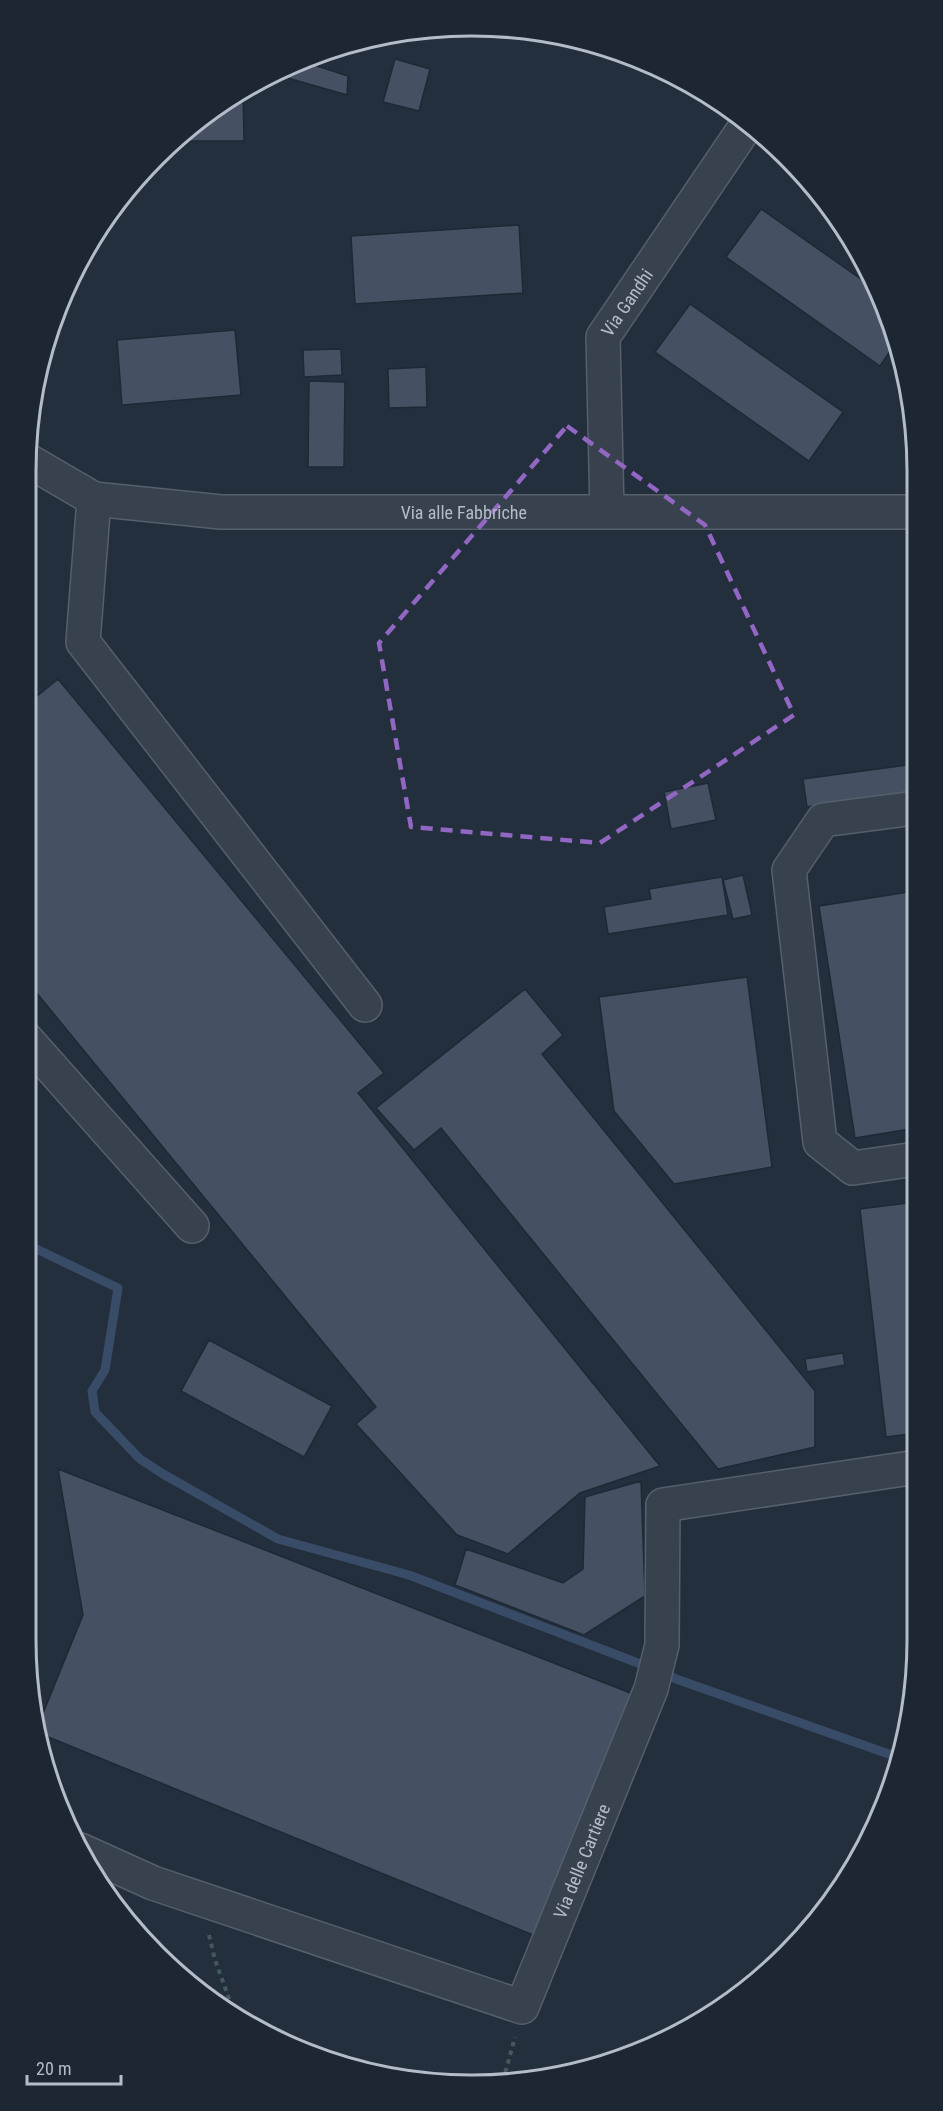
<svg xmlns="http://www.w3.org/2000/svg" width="943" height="2111" font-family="'Roboto Condensed',sans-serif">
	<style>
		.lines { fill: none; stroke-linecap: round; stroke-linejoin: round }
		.stream { stroke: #394c67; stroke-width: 9 }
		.building { fill: #455162; stroke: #1f2835; stroke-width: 1.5 }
		.minor-casing { stroke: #565f6c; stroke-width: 36 }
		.path { stroke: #44595c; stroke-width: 4; stroke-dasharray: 4.5 4.5; stroke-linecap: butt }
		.minor { stroke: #38414e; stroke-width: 33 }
		.marked { fill: none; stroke: #9266c3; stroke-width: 4.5; stroke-dasharray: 12 8; stroke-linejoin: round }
		.labels { text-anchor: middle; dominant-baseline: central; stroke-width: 5; stroke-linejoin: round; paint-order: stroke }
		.street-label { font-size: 18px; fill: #b4bcc9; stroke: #1d2633 }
		.rim { fill: none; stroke: #b4bcc9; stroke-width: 3 }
	</style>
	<rect width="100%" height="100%" fill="#242f3e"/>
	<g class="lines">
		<path class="stream" d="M26,1244l92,44 -13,82 -13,21 3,21 45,47 23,15 115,65 131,36 234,90 33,14 224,79"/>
	</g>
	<path class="building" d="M619,52l23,7 30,18 -5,8z
		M319,54l-2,12 31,10 -1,19 -63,-18 -2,-8 19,-9z
		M395,59l35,10 -11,42 -36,-9z
		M243,90l1,51h-70l49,-40z
		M761,209l117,82 5,10 12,43 -15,22 -154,-109z
		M519,225l4,68 -168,11 -4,-68z
		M690,304l153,108 -34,49 -154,-109z
		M235,330l6,65 -119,10 -5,-65z
		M341,349l1,26 -38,2 -1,-27z
		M426,367l1,40 -38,1 -1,-39z
		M309,381l36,1 -1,85h-36z
		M58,679l326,394 -26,20 302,373 -80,27 -72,61 -51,-19 -101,-111 20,-17 -350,-427v-284l4,6z
		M915,764v28l-108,15 -4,-28z
		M708,783l8,37 -45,9 -7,-37z
		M743,875l9,40 -19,4 -10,-39z
		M722,877l6,38 -120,19 -4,-27 47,-8 -2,-10z
		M915,891l1,237 -61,10 -36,-232z
		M747,977l25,190 -98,17 -60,-73 -15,-114z
		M525,989l38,46 -21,19 273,337v56l-97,22 -277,-341 -27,22 -38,-42z
		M916,1202l1,231 -31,4 -26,-228z
		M209,1340l123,66 -28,51 -123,-66z
		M843,1353l2,12 -38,7 -2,-13z
		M58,1469l575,225 -95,243 -497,-203 -2,-11 44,-108z
		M641,1481l4,115 -61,39 -129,-50 11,-36 97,34 20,-14 2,-72z"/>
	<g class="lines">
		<defs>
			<g id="minor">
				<path id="s1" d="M27,460l67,39 127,13h693"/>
				<path d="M94,499l-11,143 282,363"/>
				<path id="s2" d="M607,511l-4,-174 145,-214"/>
				<path d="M915,808l-92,12 -34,50 31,272 33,26 63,-9"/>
				<path d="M26,1039l166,187"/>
				<path id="s3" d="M80,1850l73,33 369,124 129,-318 11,-44 1,-140 254,-38"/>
			</g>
		</defs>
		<use href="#minor" class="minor-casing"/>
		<path class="path" d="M209,1935l6,25 20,55
			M503,2081l12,-44"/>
		<use href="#minor" class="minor"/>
	</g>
	<path class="marked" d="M567,426l138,99 89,190 -194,128 -189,-16 -32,-184z"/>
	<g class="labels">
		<g class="street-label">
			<text stroke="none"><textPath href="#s2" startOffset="216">Via Gandhi</textPath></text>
			<text stroke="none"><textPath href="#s1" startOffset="448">Via alle Fabbriche</textPath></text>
			<text stroke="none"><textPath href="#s3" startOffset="627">Via delle Cartiere</textPath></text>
		</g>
	</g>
	<path d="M0 0H943V2111H0ZM471 36H472A435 435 0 0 1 907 471V1640A435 435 0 0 1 472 2075H471A435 435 0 0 1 36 1640V471A435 435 0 0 1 471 36Z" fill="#1d2633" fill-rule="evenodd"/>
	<path class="rim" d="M471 36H472A435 435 0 0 1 907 471V1640A435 435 0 0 1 472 2075H471A435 435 0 0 1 36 1640V471A435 435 0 0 1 471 36Z"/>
	<path d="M27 2075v9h94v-9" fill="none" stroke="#b4bcc9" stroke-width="3"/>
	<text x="36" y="2075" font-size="18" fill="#b4bcc9" stroke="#1d2633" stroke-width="4.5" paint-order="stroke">20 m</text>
</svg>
